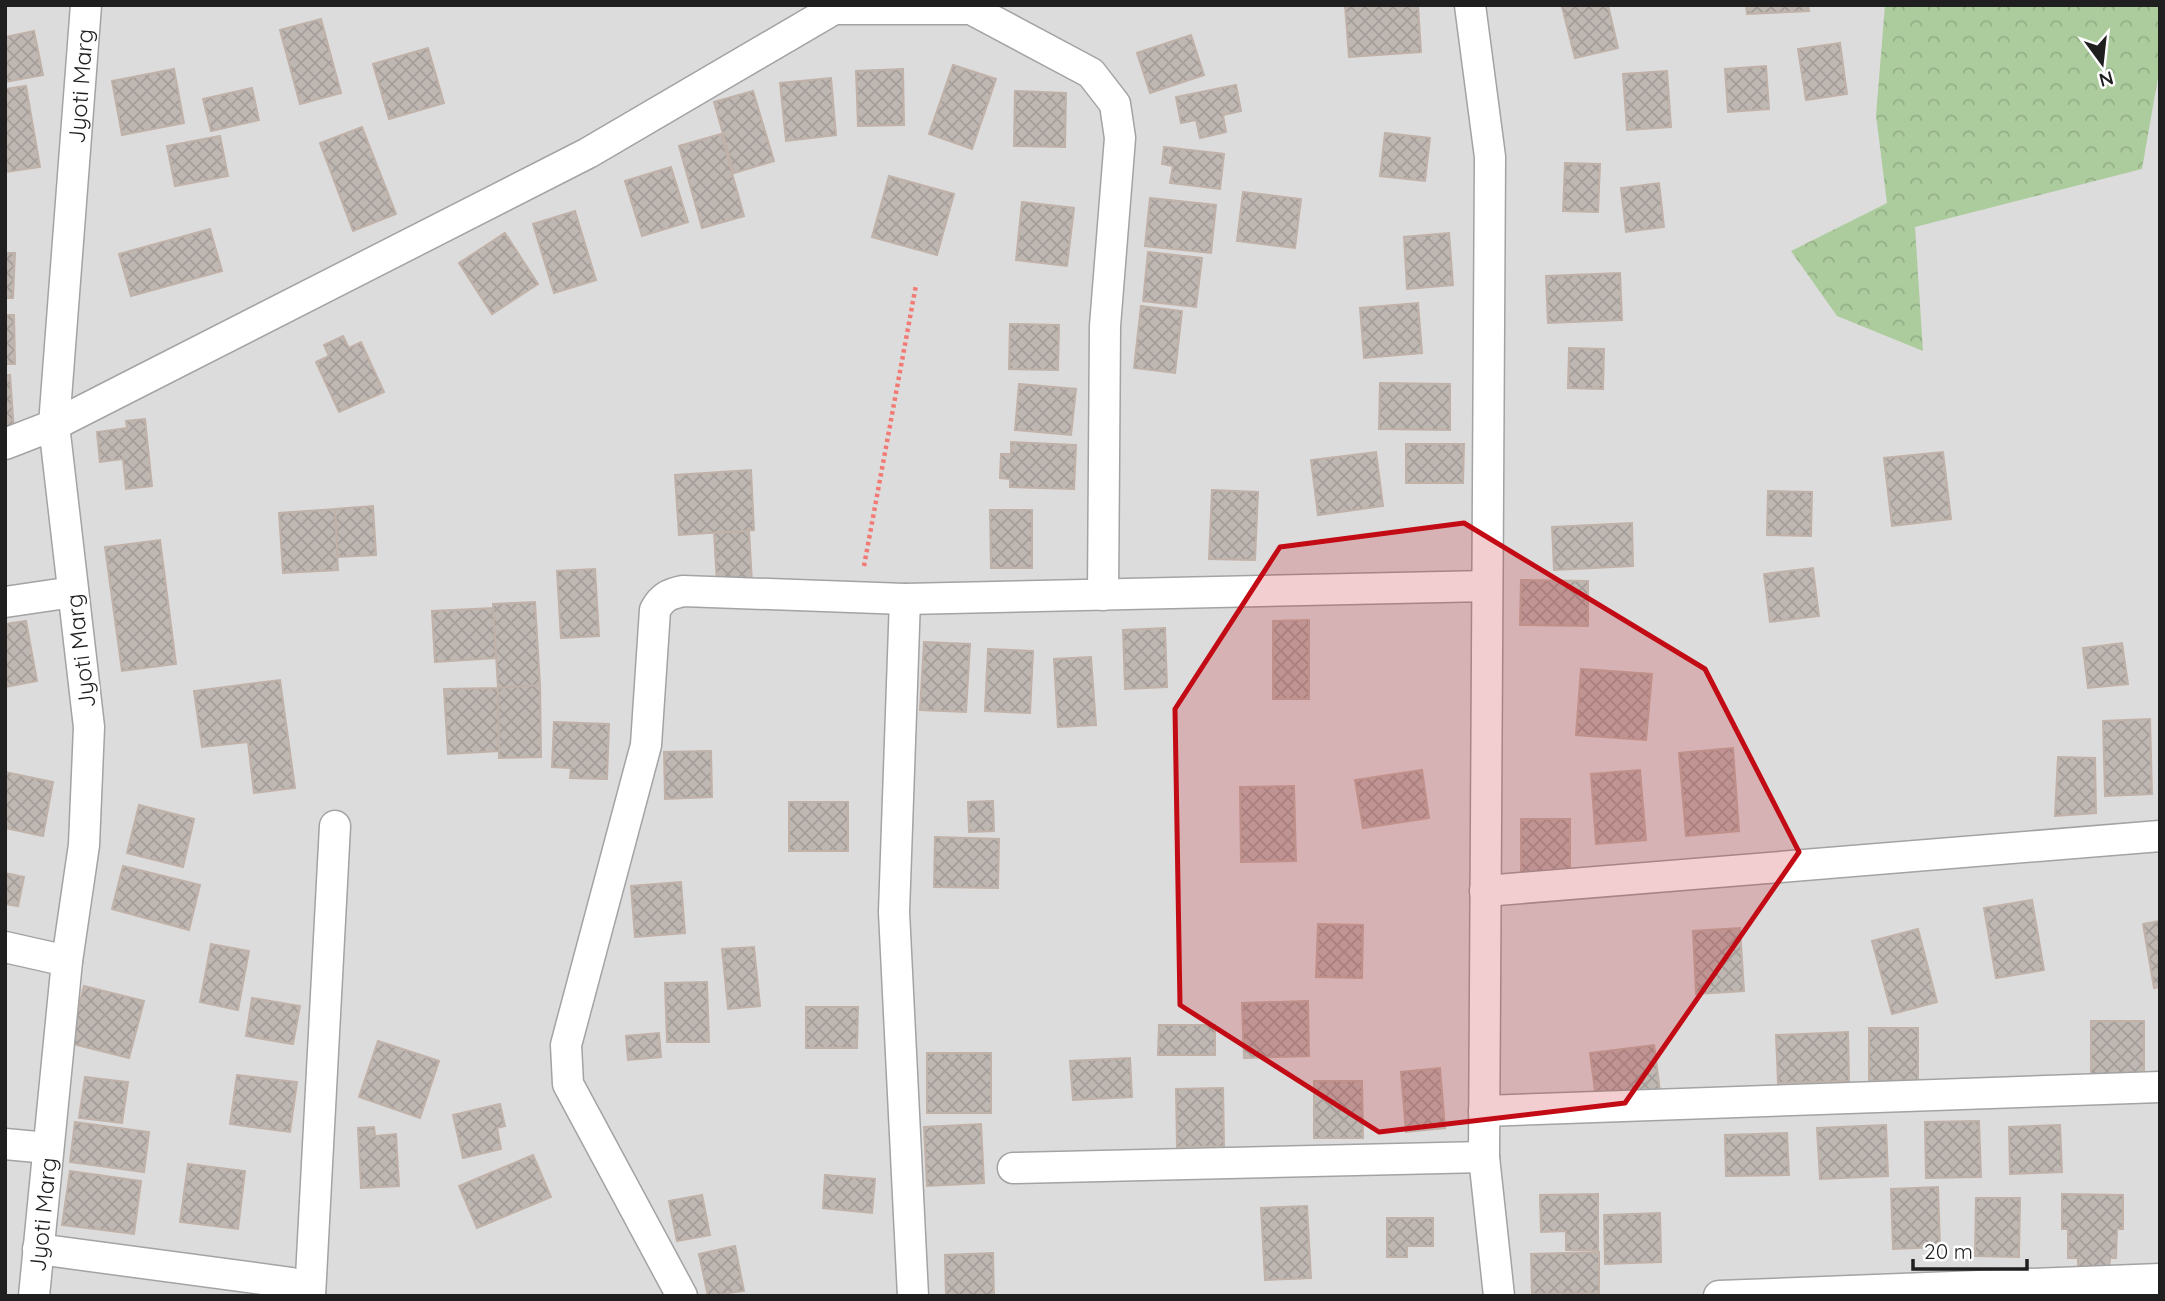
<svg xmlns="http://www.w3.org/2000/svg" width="2165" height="1301" font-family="Quicksand,sans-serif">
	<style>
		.residential { fill: #dddcdc }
		.forest { fill: url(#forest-crowns) }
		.building { fill: url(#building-cross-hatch); stroke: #c0b2a9; stroke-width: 2 }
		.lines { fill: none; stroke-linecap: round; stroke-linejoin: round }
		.minor-casing { stroke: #a3a3a3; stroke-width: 33 }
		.path { stroke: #f27a74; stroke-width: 4.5; stroke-dasharray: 3.5 3.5; stroke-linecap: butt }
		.minor { stroke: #fff; stroke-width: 30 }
		.marked { fill: #c20b14; fill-opacity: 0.2; stroke: #c20b14; stroke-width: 5; stroke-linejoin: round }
		.labels { text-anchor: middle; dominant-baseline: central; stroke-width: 5; stroke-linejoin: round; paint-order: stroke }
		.street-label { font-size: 23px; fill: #1f1f1f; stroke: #fff }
	</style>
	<defs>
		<pattern id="forest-crowns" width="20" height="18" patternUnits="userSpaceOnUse" patternTransform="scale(1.75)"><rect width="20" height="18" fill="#adcc9d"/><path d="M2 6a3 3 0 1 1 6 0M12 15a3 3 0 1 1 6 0" fill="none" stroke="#94af87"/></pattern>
		<pattern id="building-cross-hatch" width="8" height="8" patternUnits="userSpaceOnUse" patternTransform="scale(1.75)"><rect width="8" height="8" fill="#bfb7b2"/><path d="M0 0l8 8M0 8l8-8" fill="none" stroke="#a49d99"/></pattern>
	</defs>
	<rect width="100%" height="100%" fill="#efebe6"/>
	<path class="residential" d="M5,5h2155v1291h-2155z"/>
	<path class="forest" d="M1885,5h275v61l-18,103 -227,58 8,124 -86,-35 -46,-65 96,-48 -11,-88z"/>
	<path class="building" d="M1345,5h73l3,47 -72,5z
		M1569,5h39l10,43 -43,10 -13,-51z
		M1746,5h62l1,6 -62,3z
		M321,19l20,74 -41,11 -20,-74z
		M34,31l9,44 -38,7v-45z
		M1191,35l13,40 -54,18 -13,-40z
		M1840,43l7,51 -41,6 -8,-51z
		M428,48l16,55 -55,16 -16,-55z
		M953,65l43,14 -24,70 -43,-15z
		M1766,66l3,43 -41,3 -3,-43z
		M174,69l10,54 -62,12 -10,-54z
		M903,69l1,56 -46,1 -2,-55z
		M1667,71l4,56 -44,3 -4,-56z
		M831,78l5,57 -50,6 -6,-58z
		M1236,85l5,26 -18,4 3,17 -26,6 -4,-18 -15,3 -5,-26z
		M26,86l14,81 -35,5v-83z
		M252,88l7,32 -48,11 -8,-32z
		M753,91l21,70 -40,12 -20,-71z
		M1015,91l51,2 -1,54 -51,-1z
		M362,127l34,87 -43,17 -33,-88z
		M1385,133l45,5 -5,43 -45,-5z
		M721,134l23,82 -42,12 -23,-82z
		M220,136l8,40 -53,10 -8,-40z
		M1164,147l60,7 -4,35 -50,-6 3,-17 -11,-2z
		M1565,163l35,1 -2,48 -35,-1z
		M671,167l17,55 -46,14 -17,-55z
		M889,176l65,18 -17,61 -65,-18z
		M1659,183l5,44 -38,5 -5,-44z
		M1243,192l58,7 -6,49 -58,-7z
		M1150,198l66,7 -5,48 -66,-7z
		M1022,202l52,6 -7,58 -51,-6z
		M575,211l21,69 -42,13 -21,-69z
		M210,229l12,42 -91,25 -12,-42z
		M505,233l33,51 -46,30 -33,-51z
		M1449,233l4,52 -46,4 -3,-52z
		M1148,252l54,6 -6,49 -53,-6z
		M5,253h10l-2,45h-8z
		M1620,273l2,47 -74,3 -2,-47z
		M1418,303l4,50 -58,5 -4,-50z
		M1141,306l41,5 -7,62 -41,-5z
		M5,315h9l1,49h-10z
		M1010,324l49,1 -1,45 -49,-1z
		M343,336l6,12 12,-6 23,50 -45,20 -23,-50 13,-6 -5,-11z
		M1569,348l35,1 -1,40 -35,-1z
		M5,375h5l4,55 -9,1z
		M1380,383l70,1v46l-71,-1z
		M1019,384l57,5 -5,46 -56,-5z
		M145,419l7,67 -26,3 -3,-30 -23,3 -3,-30 30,-4 -1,-7z
		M1011,442l65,3 -2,44 -64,-2v-8l-10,-1 1,-24h10z
		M1406,444h58l-1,39h-57z
		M1376,452l7,54 -65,9 -7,-55z
		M1943,452l8,67 -59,7 -8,-68z
		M751,470l3,60 -75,5 -4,-60z
		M1212,490l46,2 -3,68 -46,-1z
		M1768,491l44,1 -1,44 -44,-1z
		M373,506l3,49 -38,2 -3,-48z
		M335,509l3,61 -55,3 -4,-60z
		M990,510h42v58h-41z
		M1632,523l1,43 -79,4 -2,-43z
		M749,531l3,51 -35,2 -3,-51z
		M160,540l16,124 -54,7 -17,-124z
		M1813,568l6,48 -49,6 -6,-48z
		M595,569l4,67 -38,2 -4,-67z
		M1521,580l67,1v45l-68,-1z
		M535,602l5,83 -42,3 -5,-84z
		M493,608l3,50 -61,4 -3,-51z
		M1309,620v79h-36v-78z
		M26,621l11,60 -32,6v-63z
		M1165,628l2,59 -42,2 -2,-59z
		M924,642l46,2 -4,68 -46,-2z
		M2122,643l6,41 -40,4 -5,-40z
		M988,649l45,2 -3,62 -45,-2z
		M1091,657l5,68 -38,2 -4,-68z
		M1581,669l71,5 -6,66 -70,-5z
		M280,680l15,108 -41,5 -6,-51 -46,5 -8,-56z
		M540,685l1,72 -42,1 -1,-70z
		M498,688l1,63 -51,3 -4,-65z
		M2150,719l2,75 -47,2 -2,-75z
		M554,722l55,2 -2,55 -37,-1 1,-10 -19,-1z
		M1733,748l6,83 -53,5 -7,-83z
		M711,751l1,46 -47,2 -1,-47z
		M2058,757l37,1 1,55 -41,3z
		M1422,770l7,48 -66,10 -8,-48z
		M1640,770l6,70 -50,4 -5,-70z
		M5,772l48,10 -10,54 -38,-8z
		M1294,786l2,75 -55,1 -1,-75z
		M993,801l1,30 -25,1 -1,-30z
		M789,802h59v49h-59z
		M139,805l55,14 -11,48 -56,-14z
		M1521,819h49v56l-49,1z
		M935,837l64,2 -1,49 -64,-1z
		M123,866l77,19 -11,45 -77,-21z
		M5,873l19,4 -6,29 -13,-2z
		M681,882l4,51 -50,4 -4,-51z
		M2032,900l12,70 -48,8 -12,-70z
		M2160,921v66l-6,1 -11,-64z
		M1318,924l45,1 -1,53 -46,-1z
		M1740,928l4,63 -48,3 -3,-63z
		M1918,929l19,73 -45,12 -20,-73z
		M211,944l38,7 -11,59 -38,-8z
		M754,947l6,59 -32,3 -6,-60z
		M707,982l2,60h-42l-2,-59z
		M84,986l60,15 -15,57 -60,-15z
		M252,998l48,8 -7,38 -47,-8z
		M1308,1001l1,55 -65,2 -2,-55z
		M806,1007h52l-1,41h-51z
		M2091,1021h53v58h-53z
		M1159,1025h56v30h-57z
		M1869,1028h49v52l-49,1z
		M1848,1032l1,49 -71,2 -2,-48z
		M659,1033l2,24 -33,3 -2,-24z
		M378,1041l61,20 -19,57 -61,-21z
		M1654,1045l6,46 -64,8 -6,-46z
		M927,1053h64v60h-64z
		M1130,1058l2,39 -59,3 -3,-39z
		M1440,1068l5,60 -39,4 -5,-60z
		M237,1075l60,7 -7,50 -60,-8z
		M85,1077l43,5 -6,41 -43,-5z
		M1314,1081h48l1,57h-49z
		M1223,1088l1,58 -47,1 -1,-58z
		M500,1104l5,22 -8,2 4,21 -38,9 -10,-43z
		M1979,1121l2,56 -55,1 -1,-56z
		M75,1122l74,10 -5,40 -74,-10z
		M981,1124l3,59 -57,3 -3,-59z
		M1886,1125l2,51 -68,3 -3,-51z
		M2060,1125l2,47 -52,2 -1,-47z
		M374,1127l1,9 21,-2 3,52 -38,2 -3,-60z
		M1787,1133l2,42 -63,1 -1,-41z
		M533,1155l18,42 -74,31 -18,-42z
		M188,1164l57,7 -7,58 -58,-7z
		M70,1171l71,10 -7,53 -72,-9z
		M825,1175l50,4 -3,34 -49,-5z
		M1938,1187l2,60 -47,2 -2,-60z
		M1598,1194v56h-32v-19l-25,1 -1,-37z
		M2062,1194l61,1v34h-6l-1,29h-6l-1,13h-31v-13h-10v-29h-6z
		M702,1195l8,40 -33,6 -8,-40z
		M1976,1198h44l-1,59 -44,-1z
		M1307,1206l4,72 -46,2 -4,-72z
		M1660,1213l1,49 -56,2 -1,-49z
		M1387,1218h46v28h-26v11h-20z
		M735,1246l9,45 -36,5 -9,-42z
		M1599,1252v41l-67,1 -1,-40z
		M993,1253l1,43h-48l-1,-41z"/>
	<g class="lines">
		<defs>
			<g id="minor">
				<path d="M1470,5l20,152 -6,1000 15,139"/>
				<path d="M5,444l49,-19 534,-272 246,-144h137l120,64 24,31 5,34 -15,188 -2,269"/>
				<path d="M905,599l-11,313 19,384"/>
				<path d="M5,602l68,-10"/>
				<path d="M1485,891l675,-55"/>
				<path d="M5,947l62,14"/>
				<path d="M1484,1111l676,-24"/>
				<path d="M5,1144l43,4"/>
				<path d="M1013,1168l471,-11"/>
				<path d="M38,1249l254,34 18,13"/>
				<path id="s1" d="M34,1296l33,-335 17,-116 5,-118 -35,-302 32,-420"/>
				<path d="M310,1296l25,-470"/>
				<path d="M682,1296l-114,-212 -2,-39 80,-300 9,-135c7,-13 14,-16 28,-19l222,8 582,-13"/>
				<path d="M1719,1296l441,-17"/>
			</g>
		</defs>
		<use href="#minor" class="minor-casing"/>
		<path class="path" d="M864,566l52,-281"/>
		<use href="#minor" class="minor"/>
	</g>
	<path class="marked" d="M1464,523l241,146 94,183 -174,251 -246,29 -199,-127 -5,-296 105,-162z"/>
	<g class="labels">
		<g class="street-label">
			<text stroke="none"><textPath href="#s1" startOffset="1216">Jyoti Marg</textPath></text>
			<text transform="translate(80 651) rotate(-97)">Jyoti Marg</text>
			<text stroke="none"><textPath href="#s1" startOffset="82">Jyoti Marg</textPath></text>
		</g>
	</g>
	<rect width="2165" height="1301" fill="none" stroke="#1f1f1f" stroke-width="14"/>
	<g transform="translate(2102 63) rotate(165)" stroke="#ffffff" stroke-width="5" paint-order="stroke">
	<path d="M0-5L12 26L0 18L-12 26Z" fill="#1f1f1f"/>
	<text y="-10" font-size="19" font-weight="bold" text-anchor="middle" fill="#1f1f1f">N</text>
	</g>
	<path d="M1913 1259v10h114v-10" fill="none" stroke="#1f1f1f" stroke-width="3.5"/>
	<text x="1924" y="1259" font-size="21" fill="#1f1f1f" stroke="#ffffff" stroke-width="5" paint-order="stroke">20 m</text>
</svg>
